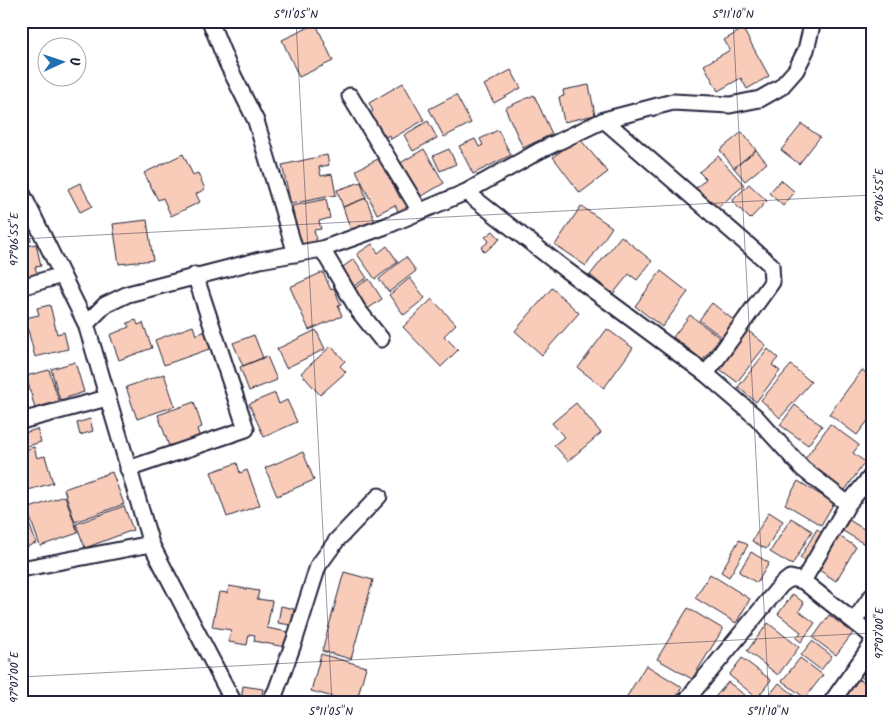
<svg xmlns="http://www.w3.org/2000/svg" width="893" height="724" font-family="Kalam,sans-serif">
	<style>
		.building { fill: #f8ccb9; stroke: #22223b }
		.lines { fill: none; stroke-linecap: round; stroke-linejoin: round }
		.minor-casing { stroke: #22223b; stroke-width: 19 }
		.minor { stroke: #fff; stroke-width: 15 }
		.ticks { fill: none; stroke: #22223b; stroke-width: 1; stroke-opacity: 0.45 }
		.neatline { fill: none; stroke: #22223b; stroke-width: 2 }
		.ticks-label { font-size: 12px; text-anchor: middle; fill: #22223b }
	</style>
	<rect width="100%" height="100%" fill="#fff"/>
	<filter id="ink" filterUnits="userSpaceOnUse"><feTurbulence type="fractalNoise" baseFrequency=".02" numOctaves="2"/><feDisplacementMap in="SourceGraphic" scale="10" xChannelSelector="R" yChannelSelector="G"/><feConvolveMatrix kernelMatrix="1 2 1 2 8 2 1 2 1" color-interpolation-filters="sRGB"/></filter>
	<g filter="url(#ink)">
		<path class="building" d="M316,24l17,37 -34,16 -17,-37z
			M743,29l26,47 -22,13 -6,-11 -23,13 -14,-26 26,-15 -6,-10z
			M511,70l10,18 -27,15 -10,-18z
			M403,83l21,37 -33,19 -2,-4 -8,5 -14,-25 6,-4 -4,-8z
			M589,85l6,30 -31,7 -5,-25 5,-1 -1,-6z
			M456,95l15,28 -27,14 -15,-28z
			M534,95l18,39 -29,14 -18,-40z
			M428,121l9,17 -24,13 -9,-16z
			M802,124l18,13 -21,27 -18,-14z
			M498,130l13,25 -38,19 -14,-28 16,-7 4,8 4,-2 -3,-6z
			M742,132l14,18 -22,18 -14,-18z
			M579,138l29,34 -28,21 -27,-36z
			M424,149l20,34 -27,16 -20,-34z
			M449,149l7,15 -16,7 -7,-15z
			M756,150l11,13 -22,18 -11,-13z
			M183,154l10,21 5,-2 7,16 -9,5 4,8 -29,14 -8,-18 -5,2 -14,-27z
			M327,155l2,10 -10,2 2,9 11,-2 4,21 -45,9 -9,-39z
			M718,156l26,29 -29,25 -19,-22 10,-9 -7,-7z
			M380,158l20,40 5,-2 6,13 -11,6 -5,-10 -18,9 -21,-44z
			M781,180l14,12 -12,14 -14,-13z
			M361,182l5,16 -23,9 -6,-17z
			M80,183l12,23 -12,6 -12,-23z
			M749,184l18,17 -17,18 -18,-18z
			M366,198l9,24 -24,9 -8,-24z
			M326,199l4,19 -11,3 2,8 -7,1 3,13 -17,4 -8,-41z
			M581,206l31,21 -26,39 -31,-21z
			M147,220l6,40 -34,4 -6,-40z
			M27,227l4,14 -10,3v-15z
			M493,231l7,8 -15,13 -4,-4 8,-7 -4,-4z
			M621,236l31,25 -15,19 -8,-6 -16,20 -23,-19z
			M36,244l5,22 -6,1 3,9 -17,4v-33z
			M372,244l6,9 9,-7 11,16 -23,17 -18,-25z
			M406,257l10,14 -27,21 -10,-13z
			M354,259l13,19 -18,11 -12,-18z
			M661,271l27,21 -26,35 -27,-21z
			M323,272l8,18 3,-2 7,17 -3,1 4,10 -33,14 -19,-43z
			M410,278l15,20 -21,17 -15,-20z
			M369,279l13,20 -19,13 -14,-20z
			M552,288l27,25 -37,42 -27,-24z
			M432,299l24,25 -12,12 14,14 -17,17 -38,-40z
			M712,303l24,19 -13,16 -24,-18z
			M50,305l7,29 7,-2 4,17 -33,8 -10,-39 14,-3 -2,-7z
			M690,315l30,23 -17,22 -30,-23z
			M136,320l2,5 5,-2 9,25 -33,12 -9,-25 19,-8 -2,-4z
			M193,326l3,9 10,-4 6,17 -48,17 -9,-25z
			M607,329l26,19 -29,40 -26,-20z
			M746,329l20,16 -29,37 -20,-15z
			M316,330l9,19 -39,19 -9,-19z
			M254,335l9,23 -20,8 -10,-23z
			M331,346l14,15 -5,5 6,6 -26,23 -19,-22z
			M768,349l10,9 -6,7 8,6 -24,31 -18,-15z
			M267,356l10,24 -28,11 -9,-24z
			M75,362l9,30 -24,8 -9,-31z
			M791,365l20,17 -31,36 -19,-18z
			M49,370l10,31 -24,7 -9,-32z
			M862,370l10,7v43l-2,-2 -13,17 -28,-21z
			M164,374l11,32 -38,13 -11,-32z
			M21,393l6,18 -6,2z
			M275,393l4,11 8,-4 10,22 -33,15 -15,-33z
			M194,402l8,25 -5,2 3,9 -30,11 -12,-34z
			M576,403l25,30 -33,28 -14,-16 10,-8 -12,-14z
			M795,405l27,21 -14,19 -28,-20z
			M90,419l3,12 -13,4 -3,-12z
			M830,424l29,21 -6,8 12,9 -22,31 -41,-30z
			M37,429l4,13 -20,6v-14z
			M34,447l3,11 8,-2 8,27 -32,9v-41z
			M303,452l11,28 -37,16 -12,-28z
			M237,463l3,10 7,-3 13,35 -33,12 -16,-45z
			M112,472l12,32 -49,18 -11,-33z
			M798,481l36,22 -13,22 -36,-21z
			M65,496l13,37 -38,13 -13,-37z
			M124,506l9,24 -48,18 -9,-24z
			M24,509l12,34 -15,6v-39z
			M769,512l14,9 -17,28 -14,-8z
			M791,518l21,13 -20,34 -22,-13z
			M849,520l23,14 -1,14 -28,-17z
			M817,529l9,6 -17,28 -9,-5z
			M839,536l17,11 -20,34 -17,-11z
			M739,540l9,5 -19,32 -8,-5z
			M751,552l18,11 -12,20 -18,-11z
			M344,572l29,8 -22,79 -29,-8z
			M710,574l40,25 -14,24 -41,-25z
			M229,586l30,5 -2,8 15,2 -5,27 21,4 -3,15 -31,-6 1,-6 -6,-1 -2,11 -18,-3 2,-12 -19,-3 7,-35 9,1z
			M793,594l11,9 -5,8 16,12 -14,19 -5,-4 5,-6 -23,-18z
			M281,606l13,3 -3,16 -13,-2z
			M688,608l35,21 -31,50 -35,-20z
			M829,615l24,18 -17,22 -23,-17z
			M768,623l31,24 -21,28 -31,-24z
			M812,641l20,15 -11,14 -20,-15z
			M321,654l45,13 -10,36 -45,-12z
			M742,658l29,22 -14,18 -28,-23z
			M800,658l23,17 -18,23 -23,-17z
			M872,659v26l-15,-11 8,-11 2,2z
			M646,665l36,22 -9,16h-50z
			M854,676l18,12v15h-36z
			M728,682l27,21h-45z
			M779,683l24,19v1l-39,-1z
			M243,686l20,3 -2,14 -20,-2z"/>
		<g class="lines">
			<defs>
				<path id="minor" d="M210,21l17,42 29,58 40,133
					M350,96l70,115
					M604,120l167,145 1,17 -66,92
					M21,191l65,133
					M466,192l100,78 140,104 50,43 47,52 45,35
					M322,249l36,61 23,29
					M21,287l41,-12
					M21,421l86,-23
					M128,469l118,-40 -51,-154
					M21,569l130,-25
					M803,581l45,-77 24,-29
					M854,621l18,-25
					M234,703l-83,-159 -65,-220 19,-19 23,-11 132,-34 62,-11 64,-23 80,-34 73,-41 65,-31 69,-18 57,3 30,-6 21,-12 15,-17 10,-20 7,-29
					M269,703l7,-12 19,-52 23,-73 19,-26 42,-44
					M684,703l97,-118 9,-7 13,3 69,55
					M831,703l40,-57 1,-7"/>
			</defs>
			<use href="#minor" class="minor-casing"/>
			<use href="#minor" class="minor"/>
		</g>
	</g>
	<path class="ticks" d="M296,21l36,682M733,21l36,682M21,239l851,-44M21,677l851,-44"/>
	<rect width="893" height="724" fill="none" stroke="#fff" stroke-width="55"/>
	<g transform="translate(62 62) rotate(87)"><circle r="24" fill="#ffffff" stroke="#a7a7b1"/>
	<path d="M0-4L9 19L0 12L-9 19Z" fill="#1f6fb2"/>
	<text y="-8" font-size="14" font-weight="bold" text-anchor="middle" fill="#22223b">U</text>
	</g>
	<rect x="28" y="28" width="838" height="668" class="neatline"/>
	<g class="ticks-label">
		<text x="296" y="18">5°11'05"N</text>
		<text x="733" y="18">5°11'10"N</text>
		<text transform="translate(879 195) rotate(-90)" y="4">97°06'55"E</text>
		<text transform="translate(14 239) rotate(-90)" y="4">97°06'55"E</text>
		<text transform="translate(879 633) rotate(-90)" y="4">97°07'00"E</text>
		<text transform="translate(14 677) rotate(-90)" y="4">97°07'00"E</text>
		<text x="331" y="715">5°11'05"N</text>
		<text x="768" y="715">5°11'10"N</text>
	</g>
</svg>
